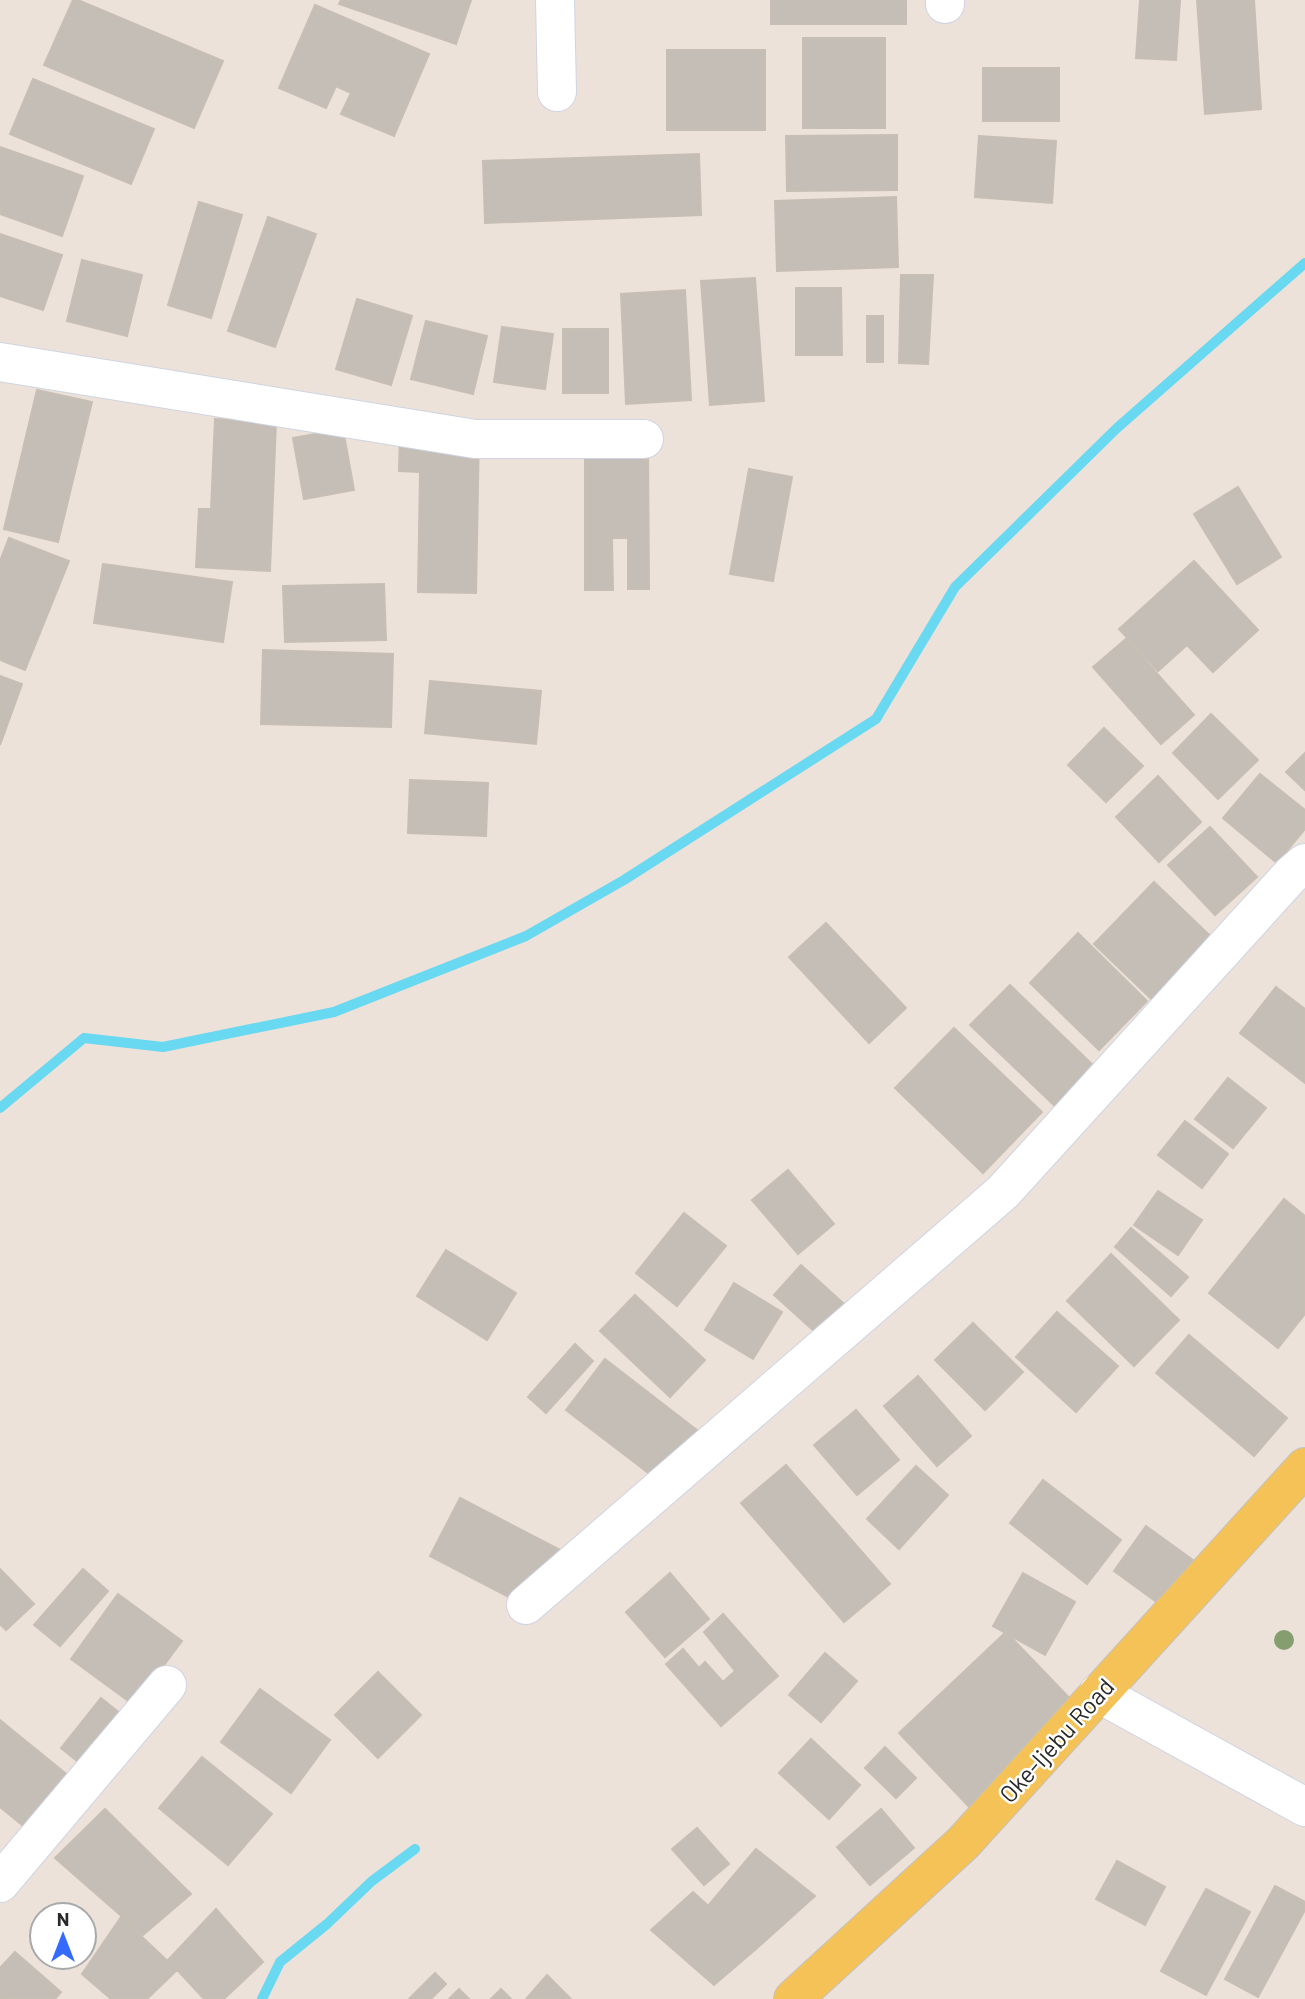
<svg xmlns="http://www.w3.org/2000/svg" width="1305" height="1999" font-family="Barlow,sans-serif">
	<style>
		.lines { fill: none; stroke-linecap: round; stroke-linejoin: round }
		.stream { stroke: #69d8f1; stroke-width: 10 }
		.building { fill: #c4beb6; stroke: #c7beb4; stroke-width: 2 }
		.minor-casing { stroke: #cfd4e2; stroke-width: 40 }
		.major-casing { stroke: #c3c3c3; stroke-width: 40 }
		.minor { stroke: #fff; stroke-width: 38 }
		.major { stroke: #f4c257; stroke-width: 38 }
		.tree { fill: #849e6f }
		.labels { text-anchor: middle; dominant-baseline: central; stroke-width: 5; stroke-linejoin: round; paint-order: stroke }
		.street-label { font-size: 24px; fill: #292929; stroke: #fff }
	</style>
	<rect width="100%" height="100%" fill="#ece2da"/>
	<g class="lines">
		<path class="stream" d="M0,1108l84,-70 79,9 171,-35 192,-76 98,-56 252,-161 79,-132 162,-159 188,-165
			M262,1999l18,-37 47,-38 45,-43 43,-32"/>
	</g>
	<path class="building" d="M73,0h5l145,61 -29,67 -150,-63z
		M341,0h130l-15,44 -117,-40z
		M771,0h135v24h-135z
		M1140,0h40l-4,60 -40,-2z
		M1197,0h57l7,109 -56,5z
		M315,5l114,49 -35,82 -53,-22 10,-21 -15,-7 -10,22 -47,-20z
		M803,38h82v90h-82z
		M667,50h98v80h-98z
		M983,68h76v53h-76z
		M33,79l121,50 -23,55 -121,-50z
		M897,135v55l-110,1 -1,-55z
		M979,136l77,5 -4,62 -77,-6z
		M0,147l83,29 -21,60 -62,-22z
		M699,154l2,61 -216,8 -2,-62z
		M896,197l2,70 -121,4 -2,-70z
		M199,202l43,13 -31,103 -43,-13z
		M268,217l48,17 -41,113 -47,-16z
		M0,234l62,21 -19,55 -43,-14z
		M82,260l60,15 -15,61 -60,-15z
		M901,275h32l-5,89 -29,-1z
		M755,278l9,123 -54,4 -9,-124z
		M796,288h45l1,67h-46z
		M685,290l6,110 -65,4 -5,-110z
		M357,299l55,17 -21,69 -55,-16z
		M867,316h16v46h-16z
		M426,321l61,15 -14,58 -62,-15z
		M502,327l51,7 -8,55 -51,-7z
		M563,329h45v64h-45z
		M37,390l55,12 -34,140 -54,-13z
		M215,419l61,3 -6,149 -74,-4 3,-58h12z
		M343,429l11,61 -50,9 -11,-61z
		M400,431l79,2 -3,160 -58,-1 2,-120 -21,-1z
		M585,447h63l1,142h-21v-51h-16l1,52h-28z
		M749,469l43,8 -19,104 -43,-7z
		M1238,487l43,70 -44,27 -43,-70z
		M9,538l60,23 -44,109 -25,-10v-99z
		M1194,561l64,69 -45,42 -26,-27 -29,26 -39,-42z
		M103,564l129,18 -9,60 -129,-19z
		M384,584l2,56 -101,2 -2,-56z
		M1126,639l68,76 -33,29 -68,-77z
		M263,650l130,4 -2,73 -130,-3z
		M0,676l22,8 -22,61z
		M430,681l111,10 -5,53 -111,-11z
		M1211,714l47,46 -40,39 -45,-46z
		M1104,728l39,38 -37,36 -38,-37z
		M1305,753v37l-19,-18z
		M1260,774l45,36v19l-28,34 -54,-45z
		M1158,776l43,46 -42,40 -43,-45z
		M410,780l78,3 -2,53 -78,-3z
		M1210,827l47,50 -42,38 -47,-50z
		M1154,882l72,69 -60,62 -72,-69z
		M826,923l80,85 -37,35 -80,-86z
		M1078,933l69,68 -48,49 -69,-67z
		M1010,985l87,84 -39,40 -88,-84z
		M1276,987l29,22v74l-65,-50z
		M954,1028l88,84 -59,61 -88,-85z
		M1228,1078l38,30 -33,40 -38,-29z
		M1185,1121l43,33 -26,34 -44,-33z
		M788,1170l46,54 -36,30 -46,-54z
		M1158,1191l44,29 -24,35 -44,-30z
		M1284,1199l21,17v98l-27,34 -69,-55z
		M684,1213l42,33 -49,60 -41,-33z
		M1131,1228l57,49 -17,19 -56,-49z
		M446,1250l70,43 -29,47 -70,-44z
		M1111,1254l68,66 -45,46 -67,-65z
		M801,1265l51,46 -27,30 -51,-46z
		M734,1283l48,29 -29,47 -48,-29z
		M635,1295l70,65 -35,37 -70,-66z
		M1057,1312l61,54 -42,46 -60,-55z
		M973,1323l50,49 -38,38 -50,-50z
		M1189,1335l98,83 -33,38 -98,-83z
		M575,1344l18,17 -47,52 -18,-16z
		M605,1359l93,72 -39,50 -93,-71z
		M918,1376l53,60 -34,30 -53,-60z
		M856,1410l43,50 -42,35 -43,-50z
		M786,1465l104,119 -46,38 -103,-119z
		M916,1466l32,29 -49,54 -32,-30z
		M1043,1480l78,60 -34,44 -77,-61z
		M460,1498l104,54 -30,58 -104,-54z
		M1146,1526l51,37 -32,45 -51,-37z
		M0,1569l34,35 -28,26 -6,-6z
		M83,1569l25,22 -48,55 -26,-21z
		M670,1573l39,46 -44,38 -39,-45z
		M1023,1573l52,29 -30,53 -52,-29z
		M118,1594l64,47 -48,64 -63,-46z
		M723,1614l55,62 -57,50 -55,-62 17,-15 16,19 6,-6 18,20 12,-11 -31,-39z
		M1006,1632l75,78 -107,102 -75,-79z
		M825,1653l32,28 -36,41 -32,-27z
		M378,1672l43,43 -43,43 -43,-43z
		M260,1689l70,51 -39,53 -70,-51z
		M101,1698l46,37 -40,50 -46,-37z
		M0,1720l86,70 -43,52 -43,-35z
		M811,1739l49,46 -31,34 -50,-46z
		M885,1747l31,31 -20,20 -31,-30z
		M202,1757l70,57 -44,51 -69,-57z
		M105,1809l86,85 -48,41 -88,-77z
		M881,1809l33,39 -44,37 -33,-38z
		M697,1828l32,36 -25,21 -32,-36z
		M756,1849l59,47 -59,53 -48,-43z
		M1117,1861l48,26 -20,38 -49,-26z
		M1275,1886l30,16v8l-47,87 -33,-18z
		M1206,1889l44,23 -44,83 -45,-24z
		M693,1892l63,57 -42,36 -63,-55z
		M216,1909l47,53 -39,37h-20l-36,-39z
		M121,1917l56,53 -30,29h-36l-29,-25z
		M15,1952l46,40 -6,7h-55v-31z
		M435,1973l11,11 -15,15h-22z
		M547,1975l24,24h-45z
		M459,1989l10,10h-20z
		M501,1989l10,10h-20z"/>
	<g class="lines">
		<defs>
			<path id="minor" d="M555,0l2,92
				M945,0v4
				M0,362l475,77h169
				M526,1605l477,-413 288,-317 14,-12
				M1098,1693l207,114
				M0,1883l167,-198"/>
			<path id="major" d="M793,1999l170,-156 342,-376"/>
		</defs>
		<use href="#minor" class="minor-casing"/>
		<use href="#major" class="major-casing"/>
		<use href="#minor" class="minor"/>
		<use href="#major" class="major"/>
	</g>
	<circle class="tree" cx="1284" cy="1640" r="10"/>
	<g class="labels">
		<g class="street-label">
			<text transform="translate(1056 1740) rotate(-48)">Oke-Ijebu Road</text>
		</g>
	</g>
	<g transform="translate(63 1936)"><circle r="33" fill="#ffffff" stroke="#a9a9a9" stroke-width="2"/>
	<path d="M0-5L12 26L0 18L-12 26Z" fill="#346bfe"/>
	<text y="-10" font-size="19" font-weight="bold" text-anchor="middle" fill="#292929">N</text>
	</g>
</svg>
